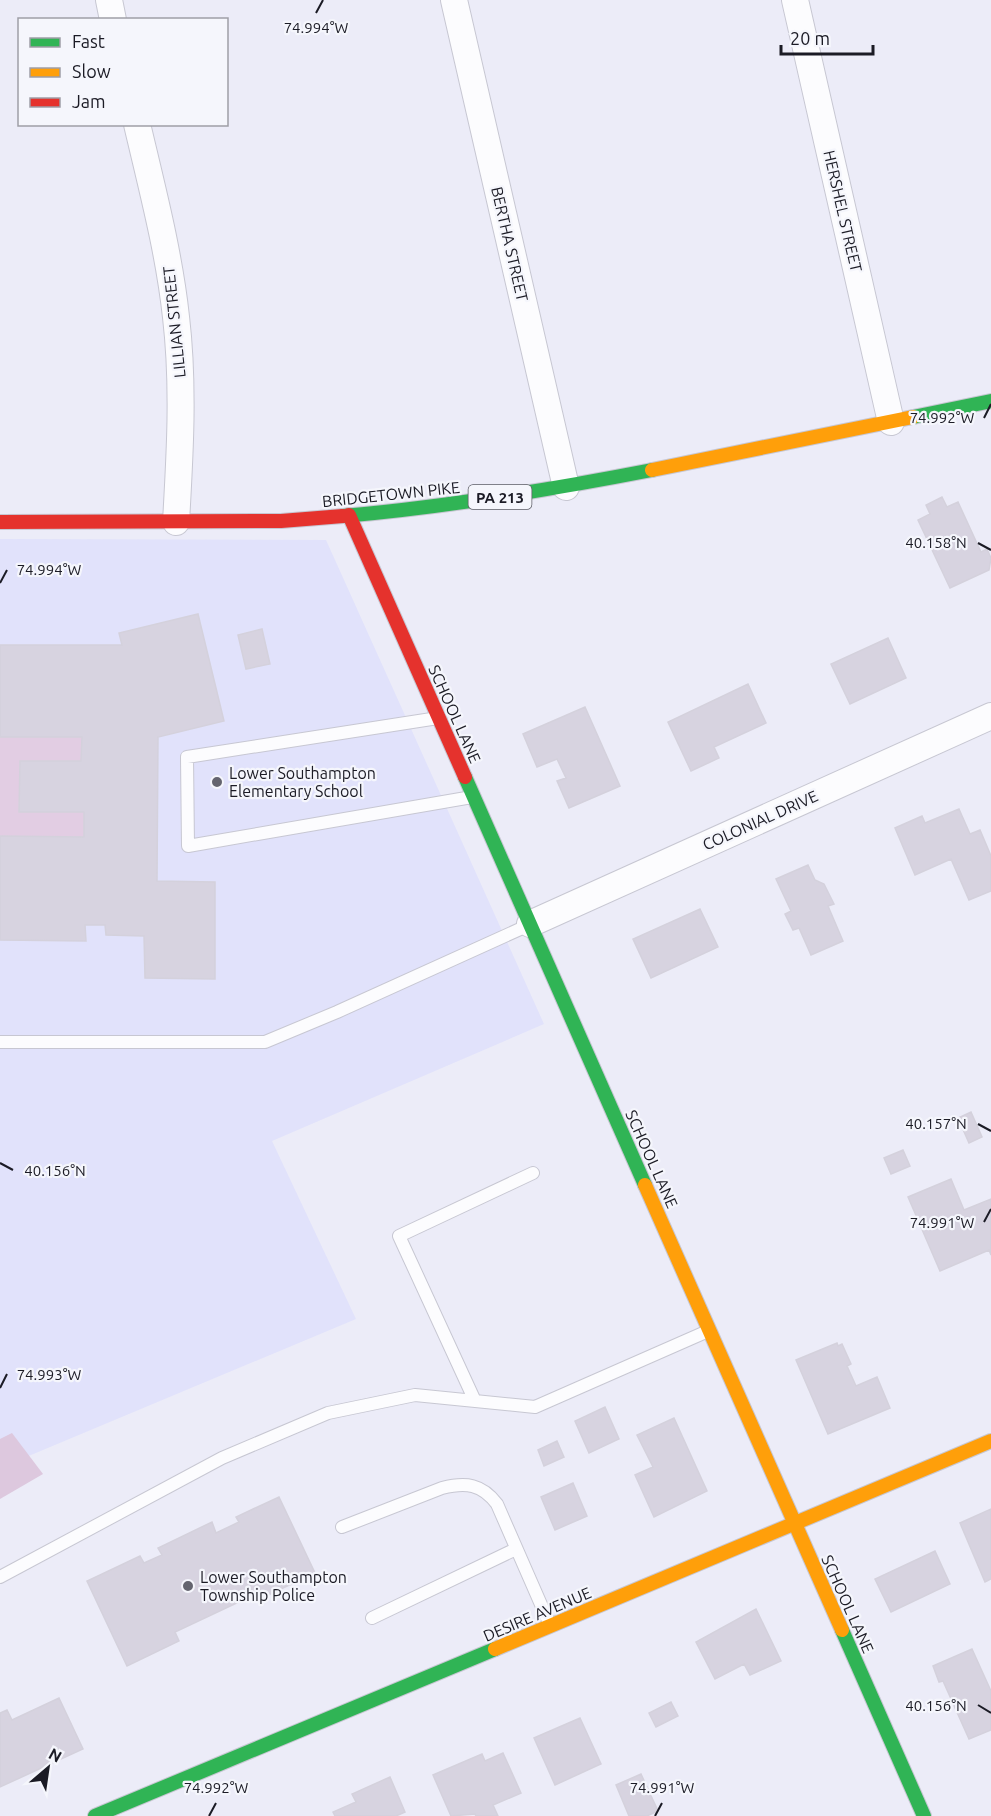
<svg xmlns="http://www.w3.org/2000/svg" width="991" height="1816" font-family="Ubuntu,sans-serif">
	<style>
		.built { fill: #e1e2fb }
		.green { fill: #e2cde3 }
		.forest { fill: #ddc8de }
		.building { fill: #d7d3e0; stroke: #d4d1dc; stroke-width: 1.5 }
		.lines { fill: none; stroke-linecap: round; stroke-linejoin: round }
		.lane-casing { stroke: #c7c7d2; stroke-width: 14 }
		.street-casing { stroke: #c7c7d2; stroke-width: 28 }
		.fast-casing { stroke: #c7c7d2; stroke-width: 16 }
		.slow-casing { stroke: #c7c7d2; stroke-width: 16 }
		.jam-casing { stroke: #c7c7d2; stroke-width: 16 }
		.lane { stroke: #fcfcfe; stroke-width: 12 }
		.street { stroke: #fcfcfe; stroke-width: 26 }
		.fast { stroke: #30b455; stroke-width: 14 }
		.slow { stroke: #ff9f0a; stroke-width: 14 }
		.jam { stroke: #e5322d; stroke-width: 14 }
		.ticks { fill: none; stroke: #1b1b25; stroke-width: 2 }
		.poi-dot { fill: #64646f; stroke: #f5f6fc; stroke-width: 2 }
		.labels { text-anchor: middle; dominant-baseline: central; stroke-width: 4.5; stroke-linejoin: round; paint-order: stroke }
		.shield { fill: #f5f6fc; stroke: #5c5d66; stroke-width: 1.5 }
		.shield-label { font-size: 15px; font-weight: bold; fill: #1b1b25 }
		.street-label { font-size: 16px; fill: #1b1b25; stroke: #f5f6fc }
		.poi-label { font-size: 16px; fill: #1b1b25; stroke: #f5f6fc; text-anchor: start }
		.ticks-label { font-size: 15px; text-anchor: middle; fill: #1b1b25; stroke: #f5f6fc; stroke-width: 4.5; stroke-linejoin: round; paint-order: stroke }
	</style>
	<rect width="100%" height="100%" fill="#ececf8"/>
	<path class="built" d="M0,539l326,1 218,484 -272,117 84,178 -356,149z"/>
	<path class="green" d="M0,737h82l-1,24h-61l-1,50 65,1v25l-84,-1z"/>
	<path class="forest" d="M12,1433l31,41 -43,25v-60z"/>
	<path class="building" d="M942,497l5,10 11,-5 23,50 6,-3 4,9 -2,12 -39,18 -32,-68 12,-6 -4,-9z
		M198,614l26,107 -66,16 -1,144 58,1v97l-70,-1 -1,-42 -38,-1 -1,-10h-20l1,16 -86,-1v-104l84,1v-25h-65l1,-51h61l1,-24h-82v-92h122l-3,-12z
		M262,629l8,35 -24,5 -8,-34z
		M888,638l18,40 -56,26 -19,-40z
		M748,684l18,39 -52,24 5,11 -28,13 -23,-49z
		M585,707l35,79 -51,22 -12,-27 9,-3 -9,-19 -20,8 -14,-33z
		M959,809l11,25 10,-4 11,26v35l-22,9 -18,-41 -36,16 -20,-47 27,-12 3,7z
		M808,865l7,15 9,4 10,20 -6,2 15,35 -32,14 -12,-27 -6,2 -8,-16 6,-3 -15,-32z
		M700,909l18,38 -67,31 -18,-39z
		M971,1112l11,25 -13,6 -11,-25z
		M903,1150l7,16 -19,8 -7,-16z
		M951,1179l13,31 27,-11v56l-2,-5 -49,21 -32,-74z
		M837,1343l1,3 4,-2 9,20 -4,2 9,20 21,-9 13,31 -62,26 -32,-74z
		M605,1407l14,32 -30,14 -14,-32z
		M674,1418l33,73 -53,26 -19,-42 18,-8 -16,-32z
		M557,1441l7,16 -20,9 -6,-16z
		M573,1483l14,33 -32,14 -14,-33z
		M279,1497l36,76 -49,23 -4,-5 -87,41 4,9 -52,25 -40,-85 53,-25 4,7 18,-8 -4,-7 54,-26 4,11 23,-11 -3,-5z
		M991,1509v70l-6,3 -25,-59z
		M935,1551l15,33 -59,28 -16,-33z
		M756,1609l25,52 -31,14 -6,-11 -29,15 -19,-37z
		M972,1649l19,42v39l-22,9 -26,-58 -4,1 -6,-16z
		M59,1698l24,51 -83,38v-74l7,-3 5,10z
		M671,1702l7,14 -22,11 -7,-14z
		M580,1718l21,46 -46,21 -21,-47z
		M503,1753l18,40 -28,12 5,11h-22l-1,-2 -24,2 -18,-41 49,-21 3,7z
		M641,1774l17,37 -11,5h-18l-13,-31z
		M390,1777l15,35 -9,4h-61l-2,-4 23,-10 -4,-8z"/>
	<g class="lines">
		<defs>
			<path id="lane" d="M438,718l-251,39 1,89 284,-49
				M0,1042h265l72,-30 192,-87
				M475,1401l-76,-165 134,-63
				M342,1527l100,-39c24,-6 40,-4 55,16l53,121
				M0,1577l222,-119 106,-45 87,-18 120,12 173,-76
				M372,1618l144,-69"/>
			<path id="street" d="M109,0l4,20
				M454,0l112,487
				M795,0l96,422
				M137,124c15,64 32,128 39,193 8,68 4,136 0,205
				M530,924l461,-208"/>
			<path id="fast" d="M913,417l78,-16
				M343,516c104,-9 206,-26 309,-46
				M465,777l180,408
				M842,1630l82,186
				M95,1816l400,-167"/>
			<path id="slow" d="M652,470l261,-53
				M645,1185l197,445
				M495,1649l496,-208"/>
			<path id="jam" d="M349,515l116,262
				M0,522l281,-1 62,-5"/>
		</defs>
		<use href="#lane" class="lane-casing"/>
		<use href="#street" class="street-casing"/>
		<use href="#fast" class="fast-casing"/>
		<use href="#slow" class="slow-casing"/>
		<use href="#jam" class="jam-casing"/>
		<use href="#lane" class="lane"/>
		<use href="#street" class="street"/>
		<use href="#fast" class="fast"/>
		<use href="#slow" class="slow"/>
		<use href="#jam" class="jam"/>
	</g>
	<path class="ticks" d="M316,13l7,-13M984,418l7,-14M978,543l13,7M0,583l7,-13M978,1124l13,7M0,1163l13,7M984,1222l7,-13M0,1388l7,-14M978,1705l13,8M209,1816l7,-13M655,1816l7,-13"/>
	<g class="poi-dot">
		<circle cx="217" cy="782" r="6"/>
		<circle cx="188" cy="1586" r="6"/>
	</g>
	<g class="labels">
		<rect class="shield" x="468.5" y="485" width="63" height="24" rx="4.5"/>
		<g class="shield-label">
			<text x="500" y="497">PA 213</text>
		</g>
		<g class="street-label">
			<text transform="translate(843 211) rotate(77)">HERSHEL STREET</text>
			<text transform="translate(510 244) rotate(77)">BERTHA STREET</text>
			<text transform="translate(174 322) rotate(-96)">LILLIAN STREET</text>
			<text transform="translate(391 494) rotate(-6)">BRIDGETOWN PIKE</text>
			<text transform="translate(455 714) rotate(66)">SCHOOL LANE</text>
			<text transform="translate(760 820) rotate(-24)">COLONIAL DRIVE</text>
			<text transform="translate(652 1159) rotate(66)">SCHOOL LANE</text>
			<text transform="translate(848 1604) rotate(66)">SCHOOL LANE</text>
			<text transform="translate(537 1614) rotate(-23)">DESIRE AVENUE</text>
		</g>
		<g class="poi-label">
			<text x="229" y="773">Lower Southampton<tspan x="229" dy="18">Elementary School</tspan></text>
			<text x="200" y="1577">Lower Southampton<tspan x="200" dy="18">Township Police</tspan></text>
		</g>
	</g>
	<g class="ticks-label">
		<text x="316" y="33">74.994°W</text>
		<text x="942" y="423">74.992°W</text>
		<text x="936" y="548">40.158°N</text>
		<text x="49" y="575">74.994°W</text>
		<text x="936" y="1129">40.157°N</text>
		<text x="55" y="1176">40.156°N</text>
		<text x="942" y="1228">74.991°W</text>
		<text x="49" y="1380">74.993°W</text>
		<text x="936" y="1711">40.156°N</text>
		<text x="216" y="1793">74.992°W</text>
		<text x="662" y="1793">74.991°W</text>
	</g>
	<rect x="18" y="18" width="210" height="108" fill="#f5f6fc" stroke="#9e9ea6" stroke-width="1.5"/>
	<rect x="30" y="38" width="30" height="9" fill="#30b455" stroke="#9e9ea6" stroke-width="1.5"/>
	<text x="72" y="48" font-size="18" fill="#1b1b25">Fast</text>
	<rect x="30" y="68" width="30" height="9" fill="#ff9f0a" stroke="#9e9ea6" stroke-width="1.5"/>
	<text x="72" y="78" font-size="18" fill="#1b1b25">Slow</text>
	<rect x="30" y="98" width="30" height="9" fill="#e5322d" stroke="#9e9ea6" stroke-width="1.5"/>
	<text x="72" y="108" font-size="18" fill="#1b1b25">Jam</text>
	<g transform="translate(48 1768) rotate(29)" stroke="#f5f6fc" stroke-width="4.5" paint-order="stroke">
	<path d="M0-4.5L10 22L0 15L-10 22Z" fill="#1b1b25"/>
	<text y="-9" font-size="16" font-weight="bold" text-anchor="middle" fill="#1b1b25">N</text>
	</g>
	<path d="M781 45v9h92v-9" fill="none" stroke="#1b1b25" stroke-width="3"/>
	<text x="790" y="45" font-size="18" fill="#1b1b25" stroke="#f5f6fc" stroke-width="4.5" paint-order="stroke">20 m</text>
</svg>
